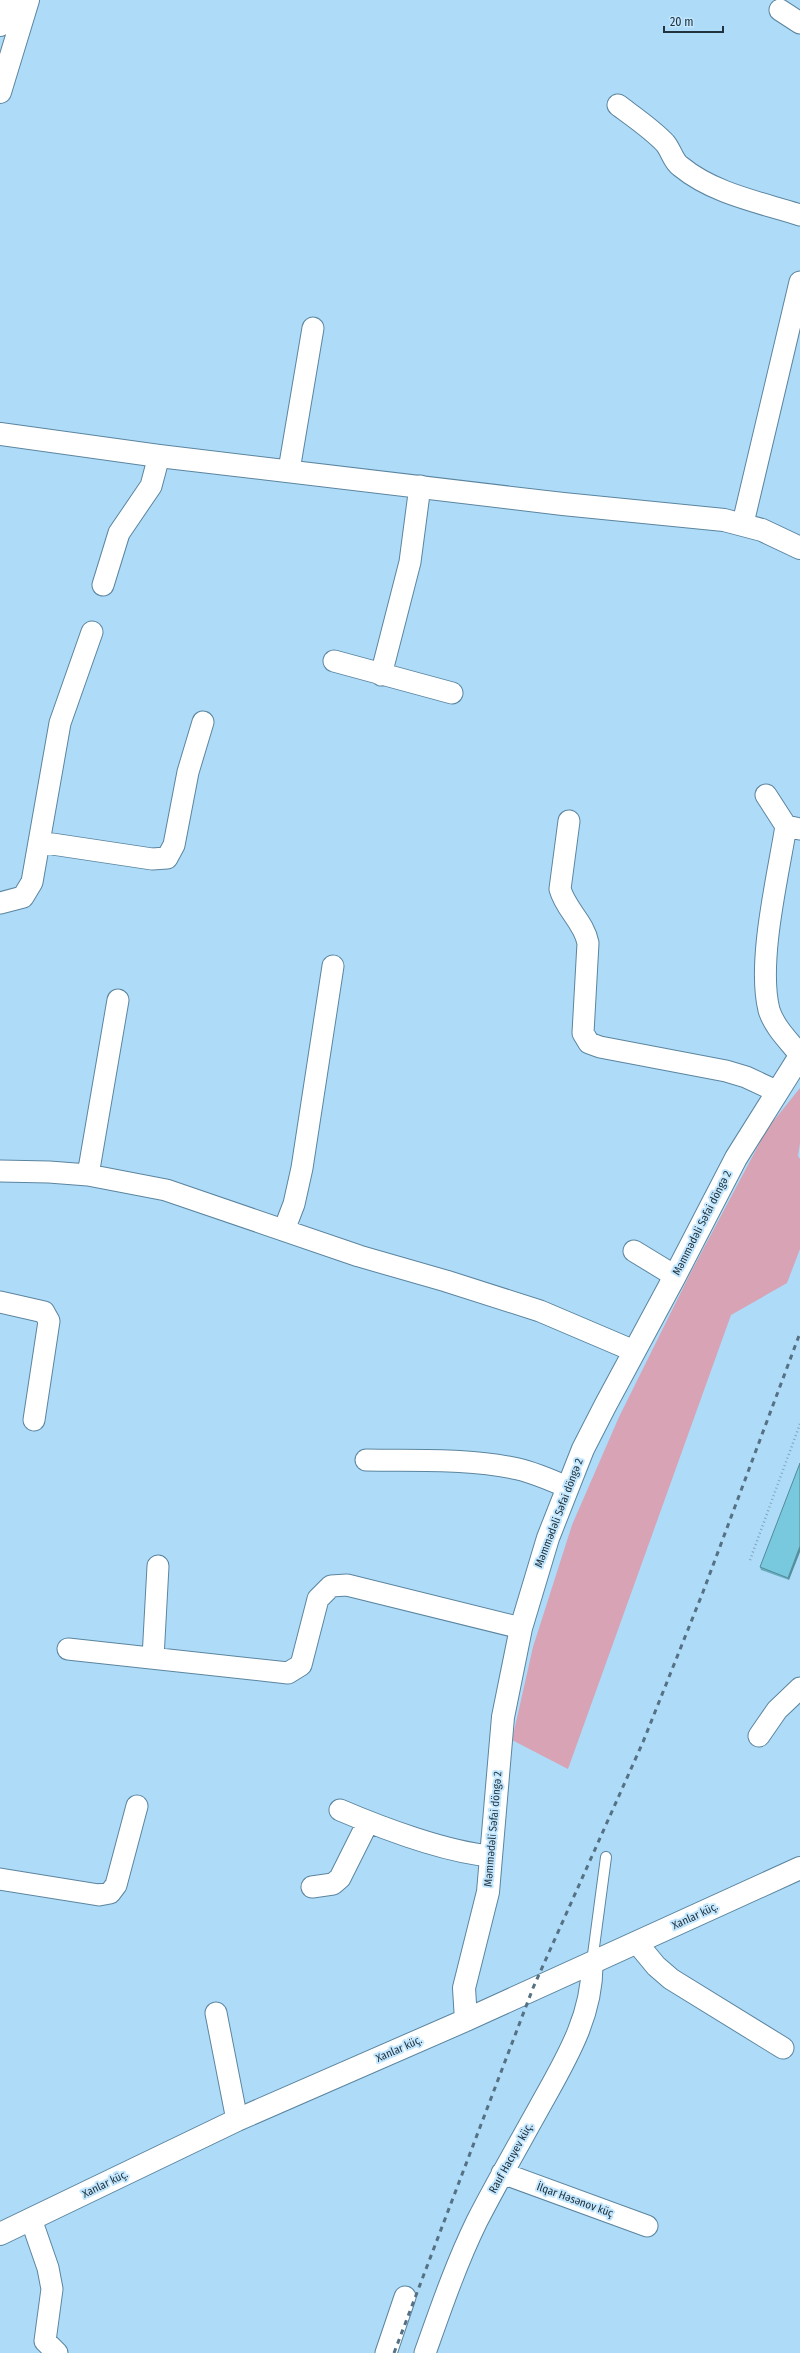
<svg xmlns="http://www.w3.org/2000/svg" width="800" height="2353" font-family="'Fira Sans Condensed',sans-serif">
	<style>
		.green { fill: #d7a3b5 }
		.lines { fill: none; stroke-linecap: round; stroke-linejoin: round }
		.lane-casing { stroke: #5b859f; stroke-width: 12 }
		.street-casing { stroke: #5b859f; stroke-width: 23 }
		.secondary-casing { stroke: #5b859f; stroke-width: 24 }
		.primary-casing { stroke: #5b859f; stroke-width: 24 }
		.path { stroke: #81a6bd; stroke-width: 2.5; stroke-dasharray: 1 3; stroke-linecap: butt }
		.lane { stroke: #fff; stroke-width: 10 }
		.street { stroke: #fff; stroke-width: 21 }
		.secondary { stroke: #fff; stroke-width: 22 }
		.primary { stroke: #fff; stroke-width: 22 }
		.rail { stroke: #557183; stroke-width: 3; stroke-dasharray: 5 5; stroke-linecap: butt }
		.wall { fill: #67adbf }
		.shaded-wall { fill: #548d9b }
		.building { fill: #78c9de; stroke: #548d9b }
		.labels { text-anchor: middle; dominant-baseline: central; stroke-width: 4; stroke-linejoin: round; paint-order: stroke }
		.street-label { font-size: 11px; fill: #21333e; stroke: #c3e7fe }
	</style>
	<rect width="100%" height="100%" fill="#aedbf8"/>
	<path class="green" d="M800,1088v55l-2,13 2,3v90l-13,34 -56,32 -163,454 -56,-29 21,-93 39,-122 47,-108 71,-143 77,-145z"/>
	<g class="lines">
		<defs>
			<path id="lane" d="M592,1962l14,-105"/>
			<path id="street" d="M780,10l20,13
				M618,105c16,12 34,24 47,38 6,7 8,18 15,23 34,28 79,36 120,49
				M289,470l24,-142
				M743,523l57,-241
				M103,585l16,-52 32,-47 8,-30
				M334,661l118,32
				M381,675l29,-113 10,-76
				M766,795l20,31
				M569,821l-9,68c6,21 24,33 28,54l-5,90 6,10 11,4 126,24 20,6 30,14
				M800,829l-14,-3c-8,50 -29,136 -17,184 5,17 21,32 31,45
				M39,842l113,17 15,-1 7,-13 14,-73 15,-50
				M0,903l23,-6 9,-15 28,-159 32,-91
				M0,1171l49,1 39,3 78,15 193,66 87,25 94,30 94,40
				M88,1175l30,-175
				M284,1230l10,-26 8,-36 31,-202
				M634,1251l41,25
				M0,1302l44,10 5,9 -15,99
				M366,1460c50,1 103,-2 152,9 17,4 33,11 49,18
				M68,1649l220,24 13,-8 17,-66 13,-13 16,-1 174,43
				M153,1658l5,-92
				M759,1736l18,-26 23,-22
				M340,1810c42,18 106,42 151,46
				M0,1879l99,16 11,-2 6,-8 21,-79
				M312,1887l21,-3 7,-6 28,-56
				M637,1943l19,23 15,13 112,69
				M216,2013l21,107
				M502,2173l145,53
				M31,2219l17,49 4,21 -7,52 12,12
				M386,2353l19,-56
				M425,2353c16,-45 31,-89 52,-132 20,-39 42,-77 63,-115 25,-45 53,-90 52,-143"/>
			<path id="secondary" d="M0,434l159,22 404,48 161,16 38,10 38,18
				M466,2020l-2,-32 24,-96 15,-175 18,-89 27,-90 35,-89 22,-43 70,-130 61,-118 64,-102
				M0,2234l237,-114 229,-100 334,-152"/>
			<path id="primary" d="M0,25l8,-25
				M0,92l28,-92"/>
		</defs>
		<use href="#lane" class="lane-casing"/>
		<use href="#street" class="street-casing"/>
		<use href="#secondary" class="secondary-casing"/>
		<use href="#primary" class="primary-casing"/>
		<path class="path" d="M750,1560l50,-136"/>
		<use href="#lane" class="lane"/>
		<use href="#street" class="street"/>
		<use href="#secondary" class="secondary"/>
		<use href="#primary" class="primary"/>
		<path class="rail" d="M394,2353l139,-365 110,-246 60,-150 97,-259"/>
	</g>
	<path class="wall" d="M800,1463l-11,117 -28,-10 -1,-3z"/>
	<path class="shaded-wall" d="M800,1546v6l-11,28 -1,-2z"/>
	<path class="building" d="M800,1463v83l-12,32 -28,-11z"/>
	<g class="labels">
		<g class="street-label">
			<text transform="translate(702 1223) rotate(-63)">Məmmədəli Səfai döngə 2</text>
			<text transform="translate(559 1513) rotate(-69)">Məmmədəli Səfai döngə 2</text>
			<text transform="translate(493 1829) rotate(-85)">Məmmədəli Səfai döngə 2</text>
			<text transform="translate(695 1916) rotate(-25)">Xanlar küç.</text>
			<text transform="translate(399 2049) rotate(-24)">Xanlar küç.</text>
			<text transform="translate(511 2158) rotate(-61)">Rauf Hacıyev küç.</text>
			<text transform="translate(105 2184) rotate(-26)">Xanlar küç.</text>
			<text transform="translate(575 2200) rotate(20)">İlqar Həsənov küç</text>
		</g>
	</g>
	<path d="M664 26v6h59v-6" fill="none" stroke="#21333e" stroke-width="2"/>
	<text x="670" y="26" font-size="12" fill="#21333e" stroke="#c3e7fe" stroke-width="3" paint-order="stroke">20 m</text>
</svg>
